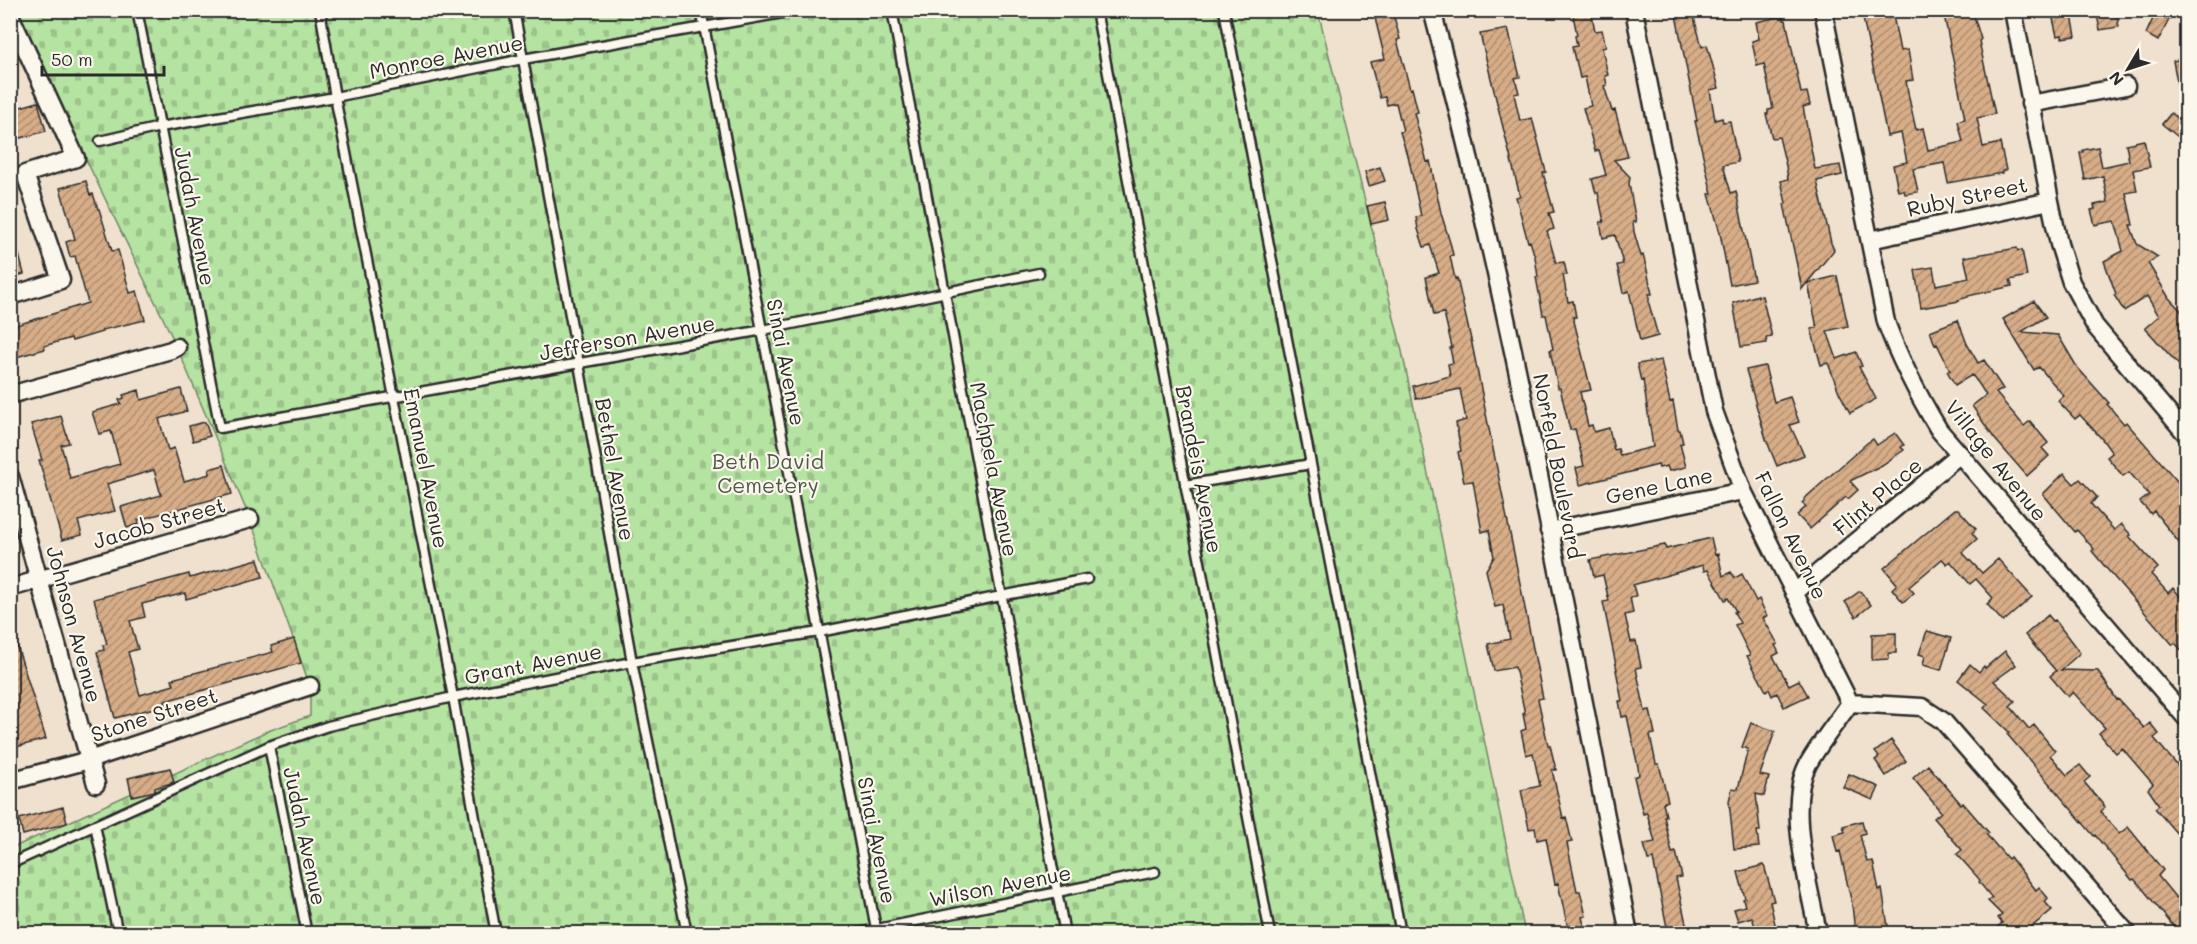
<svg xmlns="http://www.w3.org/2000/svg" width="2197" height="944" font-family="Mali,sans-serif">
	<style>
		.cemetery { fill: url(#cemetery-stones); stroke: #708766; stroke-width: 1.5 }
		.building { fill: url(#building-hatch); stroke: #2b2b2b; stroke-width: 1.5 }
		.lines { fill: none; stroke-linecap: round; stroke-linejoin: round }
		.service-casing { stroke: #2b2b2b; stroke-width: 13 }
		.minor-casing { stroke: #2b2b2b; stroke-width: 21 }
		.service { stroke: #fbf7ec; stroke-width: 8 }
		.minor { stroke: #fbf7ec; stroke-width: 16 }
		.labels { text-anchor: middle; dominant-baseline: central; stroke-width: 4.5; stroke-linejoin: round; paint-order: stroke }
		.street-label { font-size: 21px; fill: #2b2b2b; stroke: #fbf7ec }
		.park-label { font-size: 21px; fill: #4e5948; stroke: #fbf7ec }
	</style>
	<defs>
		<pattern id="cemetery-stones" width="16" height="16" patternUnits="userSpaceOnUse" patternTransform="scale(1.5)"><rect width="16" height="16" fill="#b5e3a1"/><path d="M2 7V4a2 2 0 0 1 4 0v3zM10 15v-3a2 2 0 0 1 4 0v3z" fill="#9cc38b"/></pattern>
		<pattern id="building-hatch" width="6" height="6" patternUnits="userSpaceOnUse" patternTransform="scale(1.5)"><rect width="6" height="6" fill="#d7ad88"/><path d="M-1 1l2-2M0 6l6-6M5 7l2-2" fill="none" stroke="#af8d6f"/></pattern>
	</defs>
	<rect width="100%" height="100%" fill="#f0e1ce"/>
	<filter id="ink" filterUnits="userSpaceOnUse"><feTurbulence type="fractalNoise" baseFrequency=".0167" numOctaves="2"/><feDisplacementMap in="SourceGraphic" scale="12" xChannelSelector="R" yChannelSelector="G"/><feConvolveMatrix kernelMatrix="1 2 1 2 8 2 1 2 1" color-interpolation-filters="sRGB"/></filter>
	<g filter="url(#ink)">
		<path class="cemetery" d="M14,11h1304l82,331 125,591h-1514l-1,-84 255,-117 45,-16v-30l-60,-167 -73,-172z"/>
		<path class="building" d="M1572,10h19l4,21 7,-1 4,17 -4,1 6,27 -3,1 2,9 -3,1 8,25 3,-1 13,47 -14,3 16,17 -1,7 7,38h-3l1,10 7,24 2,-1 4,15 5,24h-3v10l9,32 -18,5 -11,-50 -6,2 -6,-28 6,-1 -8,-29 -12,3 -3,-16h4l-6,-29h-2l-4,-14 14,-4 -7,-25 -4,1 -12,-43 8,-2 -6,-29 -5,1 -4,-18h-1l-3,-13 5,-1 -2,-10 2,-1z
			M1675,10h17l10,37 5,-2 12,43 -9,2 5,30 7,-2 1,4 7,-1 8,41 -15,3 8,28 5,-2 18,89 -24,5 -10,-52 -11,-39h3l-17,-73h2z
			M1873,10h19l8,41 8,-1 5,30 -7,1 3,17 7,32 7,-2 5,22 35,-8 -5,-21 7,-2 -22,-109h29l9,29 -2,2 16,73 -18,4 6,29 17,-4 6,27 -4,1v2l-54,10 -4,-20 -31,6 5,23 -13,2 -1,-4 -6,1 -5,-26 14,-3 -6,-29 -14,3 -25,-123z
			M2051,10h20l5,26 -14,2v-3l-5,1z
			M2096,10h20l3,17 -19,3z
			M2157,10h17l-16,31 -12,-7z
			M1393,13l7,26 -3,1 13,49 2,-1 6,24 -4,1 13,49 3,-1 11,52 10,33 2,9 -3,1 5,23 2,-1 15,66 71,354 -5,1 10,46h2l6,25h-4l11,48 3,-1 6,25 -5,1 10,48h3l6,25 -4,1 4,16h-17l-11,-50 -3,1 -9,-46 -9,2 -2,-12 -6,1 -8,-39 19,-4 -7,-33 -7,2 -5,-24 5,-2 -3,-15h2l-10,-47 -21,4 -6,-27 22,-5 -7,-34 -8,2 -9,-37 8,-13 -5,-27 -7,2 -9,-51 -9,1 -6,-30 3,-1 -5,-28 10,-3 -6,-31 -44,10 -3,-13 37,-10 -2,-12 5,-1 -3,-15 2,-1 -8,-34 -10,2 -8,-38 13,-4 -9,-28 -6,2 -6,-18 -2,-12 5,-1 -13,-61h-1l-7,-23 3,-1 -7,-28 -9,2 -2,-8 -5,1 -10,-36 15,-3 -10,-41z
			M1783,16l1,4h2l15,73 6,-1 3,13 -7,2 12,62 25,-4 2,10 -25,6 14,62 3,7 -32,39 -18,-85 2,-1 -5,-22 7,-2 -2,-13 -7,-29 -7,1 -6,-24h2v-4l5,-1 -9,-45 -7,2 -5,-25 7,-2 -3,-17z
			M1508,29l12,48 -5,1 4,15 -5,1 6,27 12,-3 14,54 -3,1 11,39 -5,1 5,16 -7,2 9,32 8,-1 3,13h-4l5,27 5,-1 3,16h-3l18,73 -11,2 8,34 4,-1 2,7 15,-4 5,22 4,-1 2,6 33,-8 -10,-67 -2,1 -4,-17 24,-4 9,42 3,-1 5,29h2l3,13 -3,1 6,23 -17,4 -2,-5 -8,2 -1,-3 -78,20 -4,-17 8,-2 -9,-37 -5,1 -10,-42h-2l-8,-38 3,-1 -7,-34h-3l-7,-38h2l-3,-20 -5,-16 -2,1 -12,-45 4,-1 -40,-162z
			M2187,58v38l-7,1 -7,-36z
			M38,102l8,29 -36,10v-31z
			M2171,113l16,12v19l-25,-20z
			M2144,140l6,27 -17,3 4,21 -11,2 7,32h-3l7,19 21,13 -10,6 21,35 18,19v57l-42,-46 14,-12 -12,-20 -23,15 -10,-16 2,-1 -12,-33 19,-10 -8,-30 -20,4 -4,-15 4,-1 -1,-4 14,-3 -5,-26 -18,4 -5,-27 3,-1v-2l15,-3 4,20 27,-6 -3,-17z
			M1380,167l5,14 -16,5 -4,-14z
			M86,181l4,14 3,-1 5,15h1l13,42 6,-1 12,43 7,-2 8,29 -43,10v2l-30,9 -1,-3 -27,8 1,3 -29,8 -6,-17v-13l78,-24 -13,-47 -5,1 -4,-15 9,-3 -15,-51z
			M1385,202l4,18 -18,4 -4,-18z
			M15,239l9,35 -14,4v-38z
			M2017,248l1,3 4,-1 5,26 -17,4 2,6 -44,10v1l-10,3 1,1 -38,7 -6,-38 18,-3 3,18 33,-7 -5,-21z
			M1837,276l11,50 -21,5 10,28 19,-7 6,14 -3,1 17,32 -26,14 -11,-21 -11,-29 -7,2 -10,-36 6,-1 -9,-45z
			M1758,295v2l4,-1 10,41 -6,1 1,5 -26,4 -8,-44z
			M2034,301l12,16 -25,15 37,3 19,32 32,36 -2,1 17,20 2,-2 58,67 3,64 -33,-42 -3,3 -11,-12 9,-7 -20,-23 -6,4 -16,-19 5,-4 -10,-14 -22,-24 -5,4 -17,-18 6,-5 -25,-29 -5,3 -11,-18 -20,-33z
			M1958,320l9,24 11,19 6,-3 19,29 -7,4 28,33 6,-5 18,22 -6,5 7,8 -22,20 -33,-38 -22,-32 14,-11 -7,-11 -7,-9 -17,10 -8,-14 3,-1 -13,-26 -2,1 -5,-14z
			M1765,366l9,36 16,-5 9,25 -9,3 14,30 -27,11 -11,-27 -20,-69z
			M181,389l6,22 -28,8 9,31 6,-2 10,33 26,-7 -1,-5 15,-4 8,29 -94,26 1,4 -12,4 -6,-21 40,-12 -7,-25 -47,14 8,27 -37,10 4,14 -20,5 -23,-80h3l-11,-36 30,-8 8,27 -8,2 9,33 50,-14 -9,-33 -12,3 -7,-22 29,-8 -2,-4 5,-2 -1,-3 16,-5 2,10z
			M205,422l5,14 -17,5 -4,-15z
			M1895,433l9,12 -3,2 3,3 -22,15 -32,16 8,9 -10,9 -2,-2 -36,32 -13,-14 9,-8 -4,-4 3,-3 -1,-1 63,-56 6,-4 4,6z
			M2064,473l10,11 6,-5 17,18 -6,7 23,26 7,-6 10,11 -2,1 29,32 -7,6 17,19 5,-5 14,16v52l-12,-13 -2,2 -66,-76 -15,-18 2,-2 -17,-19 -2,2 -32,-38z
			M1955,509h3l18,20 -4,4 5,6 -15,13 20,21 16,-14 34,38 -29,25 -16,-18 6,-6 -17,-19 -6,5 -20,-23 -3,3 -5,-5 -33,28 5,6 -11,9 -11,-13 5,-5 -13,-16z
			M1711,538l4,17 3,-1 5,22 8,-4 4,6 7,-4 14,27 3,-2 8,17 -4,2 15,26 -3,1 4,8 -6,3 16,29 10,-5 9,16 -24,11 -7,-14 -5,3 -3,-7 -3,2 -19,-35 3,-1 -15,-30 5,-2 -6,-11 2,-1 -8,-13 -3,2 -17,-30 -4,1 -1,-6 -70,20 3,11 -6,1 3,16 -8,2 6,27 5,-1 5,26 -5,1 9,43 5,-1 5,24 -5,1 6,29h3l9,37 -5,2 3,13h-2l8,37 4,-1 6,25 -6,1 11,50 -19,4 -15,-73 -5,1 -4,-16 11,-2 -8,-29 -4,1 -9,-37 5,-2 -1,-8 -11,-51 -5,1 -3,-16h3l-6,-31h1l-14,-68 6,-1 -6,-26 -9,2 -4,-17 75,-15 1,4z
			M258,559l5,18 -77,22 -1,-6 -43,11 3,13 -15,4 8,28 -10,3 12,43 34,-10 -2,-6 101,-27 -2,-6 23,-7 7,24 -136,38 1,4 -51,13 -18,-66 7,-2 -1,-5 4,-1 -13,-45 95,-25 1,4z
			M1860,591l11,14 -15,12 -11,-15z
			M2048,615l5,6 2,-1 25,33 -19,17 37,1 19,29 1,-1 26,29 6,-5 9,11 -5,4 33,39v50l-9,8 -23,-27 4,-3 -11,-16 5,-5 -31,-36 -6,5 -8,-9 -9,-11 6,-5 -32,-36 -5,5 -18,-21 6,-5 -31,-36z
			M1927,631l24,7 -10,32 -18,-5 2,-9 -6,-2z
			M1896,633v20h-7v6l-17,1v-26z
			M14,636l32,103 -30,8 -1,-4 -5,1v-107z
			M2005,651l11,14 -22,16 21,20 -5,5 19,23 5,-4 21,26 -5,4 17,20 13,-10 10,12 -6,5 21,25 -5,4 19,23 9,-7 35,43 -5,6 18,22 3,-3 8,10v28h-8l-37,-45 -8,-9 -2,1 -37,-45 -1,1 -75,-88 -12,-14 2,-2 -25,-24 4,-4 -30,-24 12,-16 9,8 5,-6 1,2z
			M1751,723l24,8 -15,44 9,2 -5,19 -8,-2 4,37h-3l2,16 -25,2 -5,-48 3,-13 6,1 10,-40 -6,-2z
			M1891,740l15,21 -20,15 -11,-16 4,-3 -4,-5z
			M1928,765l33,39 2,-1 26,30 -3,1 22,25 2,-2 26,33 3,-3 9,11 -3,4 7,8 -28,23h-33l11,-10 -4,-5 4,-3 -14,-14 4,-3 -13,-16 1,-2 -23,-26 5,-4 -28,-32 7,-6 -28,-34z
			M170,768l4,14 -19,6v3l-23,5 -4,-18z
			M1849,774l30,13 -6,13 -30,-13z
			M63,807l4,16 -44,12 -4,-16z
			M1862,821l3,12 -5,2 7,27 6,-1 6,29 3,-1 7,44h-34l-3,-29 -12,-53 -3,1 -4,-17 12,-3 -2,-6z
			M1764,865l10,36 -4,1 7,31h-20l-5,-16 -14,4 -4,-12 11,-3 -2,-7 2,-1 -7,-26z"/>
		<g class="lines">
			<defs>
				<path id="service" d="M137,10l83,418 543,-98 276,-57
					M320,10l15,87 118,600 43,237
					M514,10l65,354 53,298 55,272
					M701,10l176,924
					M892,10l173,924
					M1096,10l174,924
					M1224,10l177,924
					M100,141l60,-14 175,-30 188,-38 277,-49
					M1185,485l126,-21
					M269,746l38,188
					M95,825l23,109
					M10,864l259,-118 59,-20 125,-29 179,-35 187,-30 268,-53
					M853,934l302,-62"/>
				<path id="minor" d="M1432,10c81,305 136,615 197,924
					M1634,10l80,401 29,80 107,212 72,4 21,14 185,213
					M1823,10l63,312c14,39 32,73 53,108l247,288
					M2013,10l37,191 9,43 12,38 24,44 91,108
					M10,15l66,143 -51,16 36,106 -51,16
					M2030,104l96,-18
					M1870,240l180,-39
					M10,395l161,-45 6,-3
					M10,476l86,308
					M1549,531l194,-40
					M10,588l240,-69
					M1794,593l166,-139
					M10,781l79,-21 221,-74
					M1818,934c-8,-47 -33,-127 -10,-170 12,-21 28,-41 42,-61"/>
			</defs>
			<use href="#service" class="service-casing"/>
			<use href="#minor" class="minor-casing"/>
			<use href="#service" class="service"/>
			<use href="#minor" class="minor"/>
		</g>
	</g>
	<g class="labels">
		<g class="street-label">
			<text transform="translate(446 56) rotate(-11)">Monroe Avenue</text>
			<text transform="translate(1967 196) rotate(-12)">Ruby Street</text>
			<text transform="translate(196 216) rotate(79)">Judah Avenue</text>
			<text transform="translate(627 337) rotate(-10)">Jefferson Avenue</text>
			<text transform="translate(787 362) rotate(79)">Sinai Avenue</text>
			<text transform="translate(1997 460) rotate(51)">Village Avenue</text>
			<text transform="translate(1559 466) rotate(79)">Norfeld Boulevard</text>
			<text transform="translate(427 468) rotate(79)">Emanuel Avenue</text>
			<text transform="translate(616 469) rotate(80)">Bethel Avenue</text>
			<text transform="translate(995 469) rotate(79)">Machpela Avenue</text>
			<text transform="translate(1200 469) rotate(79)">Brandeis Avenue</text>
			<text transform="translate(1659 485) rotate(-12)">Gene Lane</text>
			<text transform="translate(1877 496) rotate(-40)">Flint Place</text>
			<text transform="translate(159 522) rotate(-16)">Jacob Street</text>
			<text transform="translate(1792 535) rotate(64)">Fallon Avenue</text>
			<text transform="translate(75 624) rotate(75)">Johnson Avenue</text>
			<text transform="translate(533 663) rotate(-11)">Grant Avenue</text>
			<text transform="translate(154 714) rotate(-18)">Stone Street</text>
			<text transform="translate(306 836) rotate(78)">Judah Avenue</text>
			<text transform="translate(878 840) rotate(79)">Sinai Avenue</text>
			<text transform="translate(1000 885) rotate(-11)">Wilson Avenue</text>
		</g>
		<g class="park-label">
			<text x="768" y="460">Beth David<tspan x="768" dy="24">Cemetery</tspan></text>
		</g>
	</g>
	<rect width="2197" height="944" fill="none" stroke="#fbf7ec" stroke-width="36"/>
	<rect x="18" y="18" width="2161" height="908" fill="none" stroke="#2b2b2b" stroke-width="2" filter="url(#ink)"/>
	<g transform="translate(2128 69) rotate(231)" stroke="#fbf7ec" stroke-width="4.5" paint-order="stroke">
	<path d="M0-4.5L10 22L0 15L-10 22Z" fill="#2b2b2b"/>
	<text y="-9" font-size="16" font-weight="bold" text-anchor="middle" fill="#2b2b2b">N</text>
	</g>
	<path d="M42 66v9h122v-9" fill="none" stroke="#2b2b2b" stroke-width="3"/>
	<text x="51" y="66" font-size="18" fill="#2b2b2b" stroke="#fbf7ec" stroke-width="4.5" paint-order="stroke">50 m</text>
</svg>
